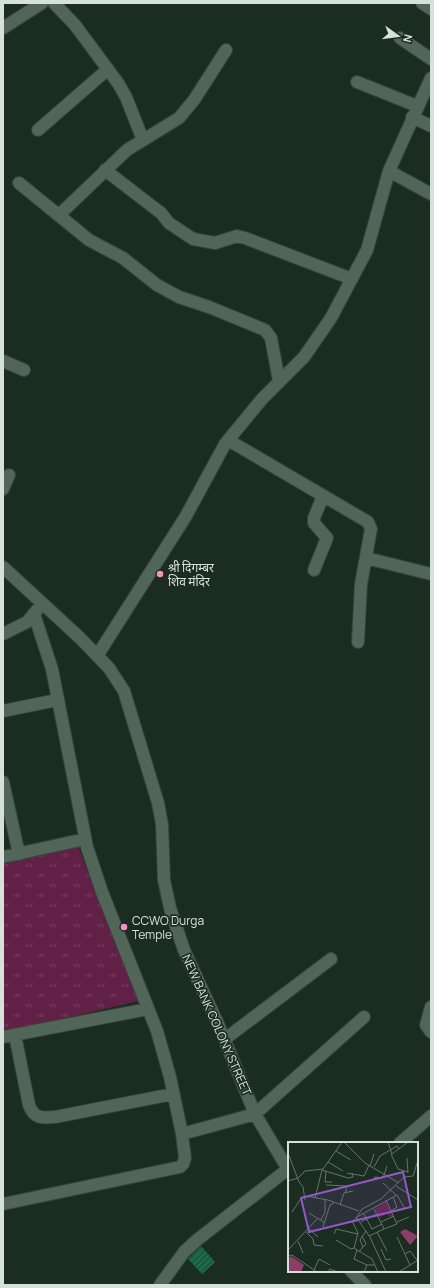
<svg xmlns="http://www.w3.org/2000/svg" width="434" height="1288" font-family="Manrope,'Noto Sans Devanagari',sans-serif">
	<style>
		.grass { fill: url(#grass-tufts) }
		.building { fill: url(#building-hatch) }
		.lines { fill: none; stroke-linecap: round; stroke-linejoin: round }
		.minor-casing { stroke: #37453d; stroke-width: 14 }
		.minor { stroke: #526559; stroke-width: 12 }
		.poi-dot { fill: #fa8fc7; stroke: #1b2c21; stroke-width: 1.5 }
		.labels { text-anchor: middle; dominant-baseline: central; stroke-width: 3.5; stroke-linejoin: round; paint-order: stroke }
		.poi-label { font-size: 12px; fill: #d6e1da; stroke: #1b2c21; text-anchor: start }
		.street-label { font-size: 12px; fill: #d6e1da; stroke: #1b2c21 }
		.inset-road { fill: none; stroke: #66746b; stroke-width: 1 }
		.view { fill: #9259c6; fill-opacity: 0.15; stroke: #9259c6; stroke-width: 2 }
		.inset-edge { fill: none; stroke: #d6e1da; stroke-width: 2 }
	</style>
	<defs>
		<pattern id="grass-tufts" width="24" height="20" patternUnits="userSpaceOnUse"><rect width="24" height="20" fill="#612046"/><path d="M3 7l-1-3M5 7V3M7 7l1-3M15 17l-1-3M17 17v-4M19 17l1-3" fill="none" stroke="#774060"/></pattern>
		<pattern id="building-hatch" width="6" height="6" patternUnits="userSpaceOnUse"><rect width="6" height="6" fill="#18603d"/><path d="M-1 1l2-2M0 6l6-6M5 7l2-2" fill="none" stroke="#397658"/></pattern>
	</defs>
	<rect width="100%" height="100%" fill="#1b2c21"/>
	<path class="grass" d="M78,846l60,155 -135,32v-170z"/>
	<path class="building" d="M201,1246l14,16 -13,12 -14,-15z"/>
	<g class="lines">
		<defs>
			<path id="minor" d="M54,3l21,22 43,58 8,14 17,43
				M422,3l9,6
				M3,28l39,-25
				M400,38l31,21
				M357,82l60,24
				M412,117l19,9
				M38,130l70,-61
				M105,170l56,43 8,10 24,16 22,4 22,-7 8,2 107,41
				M389,171l42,23
				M19,183l70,57 34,18 34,27 22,12 30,10 56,23 6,8 8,43
				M59,215l68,-65 52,-32 15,-18 32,-50
				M3,361l21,9
				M228,440l140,82 3,7 -10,55 -3,58
				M3,489l6,-14
				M366,558l65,16
				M3,567l77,71 29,30 15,23 34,112 4,21 2,56 6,28 14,42 34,74 37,90 34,57
				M314,570l13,-32 -13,-15v-5l9,-22
				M3,634l24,-12 10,-12
				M97,656l89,-140 39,-72 37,-45 42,-42 27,-39 36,-68 22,-79 42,-93
				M3,711l54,-11
				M3,782l16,72
				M3,857l82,-18
				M431,1007l-5,18 5,7
				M15,1035l14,70c5,14 13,13 26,12l118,-23
				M3,1037l145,-28
				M225,1039l106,-80
				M182,1134l73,-20 109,-97
				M400,1143l31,-27
				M3,1204l177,-37 3,-3 2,-6 -3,-24 -12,-57 -13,-46 -55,-139 -15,-45 -35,-178 -18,-55
				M351,1271l14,14
				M160,1285l24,-33 13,-12 91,-71"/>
		</defs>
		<use href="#minor" class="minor-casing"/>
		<use href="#minor" class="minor"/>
	</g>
	<g class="poi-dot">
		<circle cx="160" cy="574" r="4"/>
		<circle cx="124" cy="927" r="4"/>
	</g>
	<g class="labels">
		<g class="poi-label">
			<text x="168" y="567">श्री दिगम्बर<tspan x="168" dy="14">शिव मंदिर</tspan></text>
			<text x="132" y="920">CCWO Durga<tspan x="132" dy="14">Temple</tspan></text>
		</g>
		<g class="street-label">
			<text transform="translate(217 1025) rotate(66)">NEW BANK COLONY STREET</text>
		</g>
	</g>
	<g transform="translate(288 1142)">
		<rect width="130" height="130" fill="#1b2c21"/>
		<path d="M98,59l7,14 -3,2 -3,-3 -8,4 -4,-9z" fill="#612046"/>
		<path d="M117,87l13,7 -8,9 -10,-13zM3,114l13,9 -3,7h-12l-1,-13z" fill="#8b3f68"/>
		<path class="inset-road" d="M56,0l21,21 34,20M100,0l4,12 16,-12M48,9l15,9M0,11l11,29 4,5 2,13M103,12l7,15 10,3M119,16l1,15M40,20l15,9M82,24l4,-12M86,25l6,-11 17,-10 2,3M34,28l26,8 5,-1 -1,-4M38,29l-1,11h7M59,31l17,3 5,-11M85,38l2,-3 8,1 4,-12M0,39l10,-3 7,-7 18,-2 19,-27M95,41l13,12M38,43l20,1v6M108,44l22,14M18,54l22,4 31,11M27,56l7,-28M52,63l4,-12 9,-2M103,69l6,-4 -4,-10M4,70l10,-15h4M21,71l16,10M76,72l8,15 10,-5M68,75l14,20 16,35M69,75l40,-22 8,14M33,78l4,-8v-13M73,80l16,-8M93,80l13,-6M109,80l12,-5M35,85l7,-22 4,-2M20,86l10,9M96,87l13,-5 -11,-24M18,90l7,7 1,6 9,1M89,90l10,19M46,92l2,-5 22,5M74,94l4,8 -3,3M81,94l15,-7 -10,-20M109,95l13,28M48,98l15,9 3,-1M10,99l5,12M93,107l5,11 5,-1M0,108l30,-32M69,108l-3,9 13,6M71,110l4,-5 -3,-7 6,-9M117,112l5,-3 7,9M0,114l4,-1 25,17M26,128l5,-11 11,6M40,130l2,-3 8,3M76,130l3,-7h7M90,130l-6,-13 -18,-11 4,-15 -5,-10 9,-14 19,-10 23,-22 9,-1 5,-16M111,130l19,-12"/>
		<path class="view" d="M115,30l8,35 -102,25 -8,-34z"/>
		<rect width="130" height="130" class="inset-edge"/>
	</g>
	<rect width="434" height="1288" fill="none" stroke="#d6e1da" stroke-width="8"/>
	<g transform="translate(398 36) rotate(104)" stroke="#1b2c21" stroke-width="3" paint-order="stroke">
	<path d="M0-3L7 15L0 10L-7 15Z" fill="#d6e1da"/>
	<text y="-6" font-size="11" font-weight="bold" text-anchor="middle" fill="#d6e1da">N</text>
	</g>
</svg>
